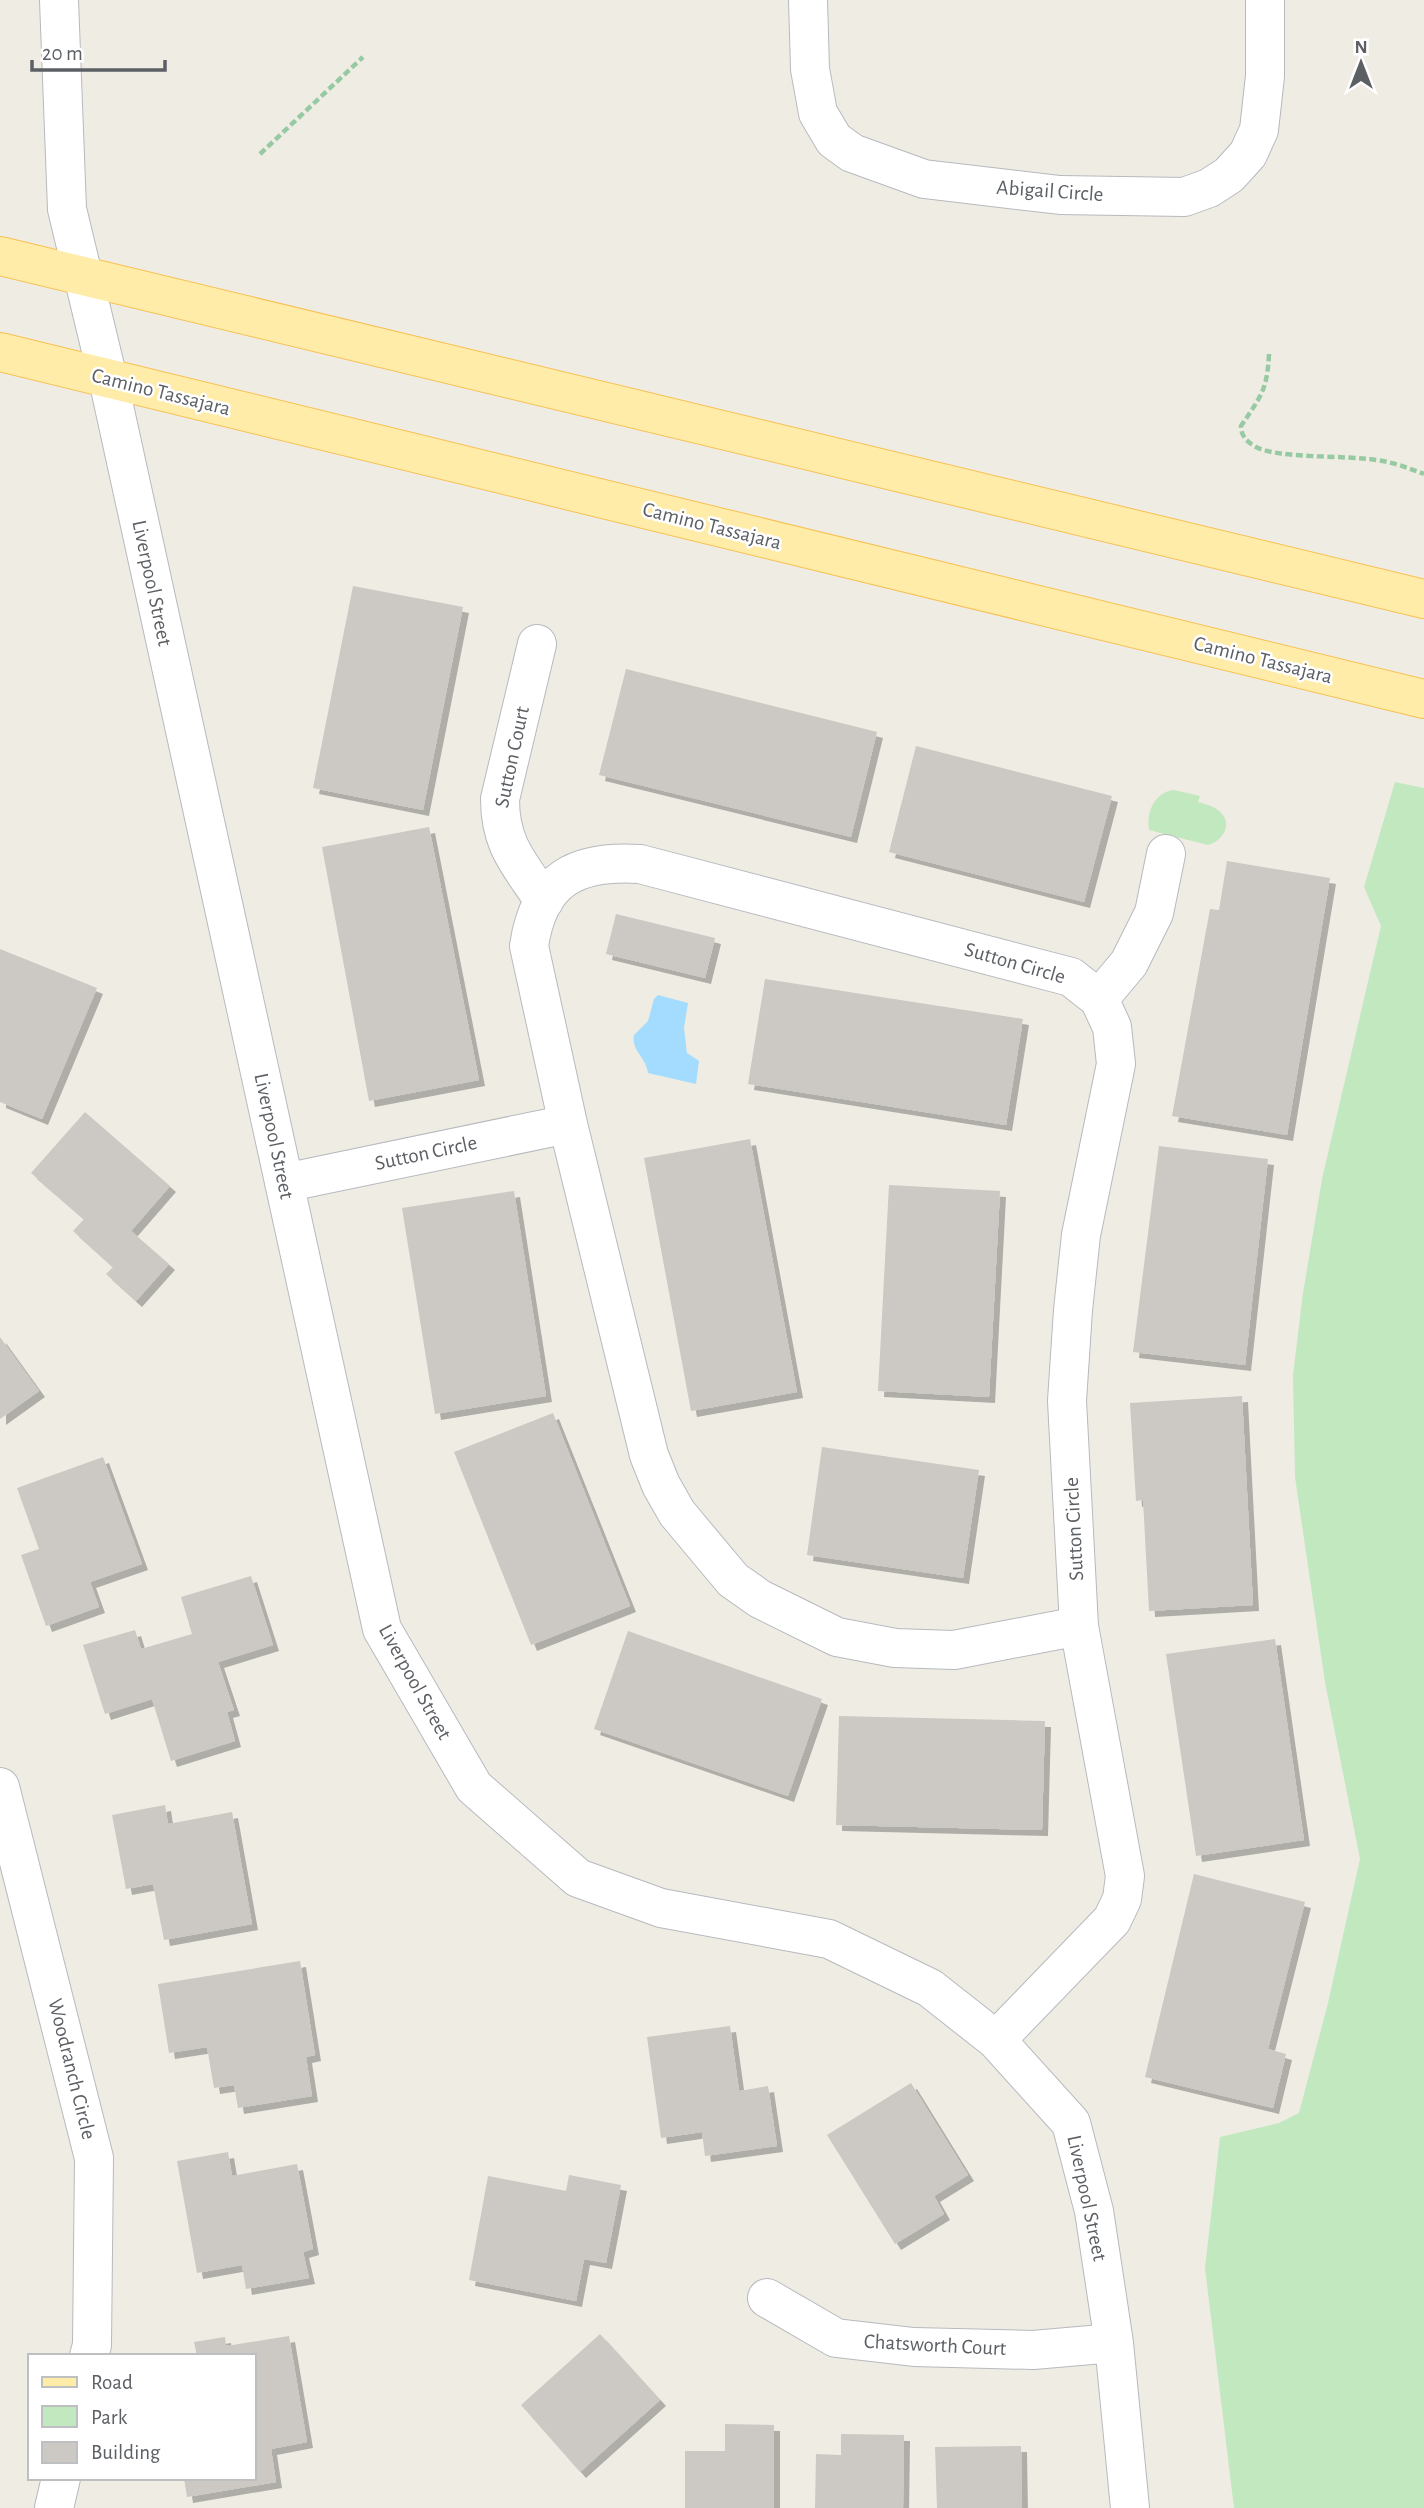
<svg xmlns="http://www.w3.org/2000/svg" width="1424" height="2508" font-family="'Alegreya Sans',sans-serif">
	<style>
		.green { fill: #c1e8bf }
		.water { fill: #a4dcff }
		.building { fill: #ccc8c3; filter: url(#shadow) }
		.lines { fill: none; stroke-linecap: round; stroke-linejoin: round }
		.minor-casing { stroke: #b6babe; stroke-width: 40 }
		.major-casing { stroke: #f8c153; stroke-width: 40 }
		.path { stroke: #97caa3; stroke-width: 4.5; stroke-dasharray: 7 3.5; stroke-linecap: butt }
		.minor { stroke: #fff; stroke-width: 38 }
		.major { stroke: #ffeca9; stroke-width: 38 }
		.labels { text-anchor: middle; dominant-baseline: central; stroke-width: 5; stroke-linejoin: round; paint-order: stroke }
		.street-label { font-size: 21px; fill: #5c6065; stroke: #fff }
	</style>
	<defs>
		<filter id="shadow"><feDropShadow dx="6" dy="6" stdDeviation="0" flood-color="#0004"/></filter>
	</defs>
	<rect width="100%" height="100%" fill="#efece4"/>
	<path class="green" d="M1395,782l29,6v1720h-190l-29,-240 15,-131 59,-14 20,-10 29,-110 32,-144 -35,-177 -30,-205 -2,-102 10,-82 19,-114 59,-253 -17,-39z
		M1174,790l26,6 -2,6c7,2 16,4 21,9 15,12 4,30 -11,34l-59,-15c-3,-18 6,-38 25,-40z"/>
	<path class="water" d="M658,995l30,8 -4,25 3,25 12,8 -3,23 -48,-11c-2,-16 -17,-22 -14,-38l14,-14 6,-22z"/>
	<path class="building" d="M353,586l110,21 -40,203 -110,-22z
		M626,669l251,63 -26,105 -252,-62z
		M916,746l196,50 -28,106 -195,-50z
		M429,827l50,253 -110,21 -47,-254z
		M1227,861l103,17 -43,257 -115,-19 38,-207 9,1z
		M616,914l99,24 -10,40 -99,-24z
		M0,949l97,39 -55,131 -42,-17z
		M765,979l258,40 -17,106 -258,-41z
		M85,1112l85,74 -39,45 38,33 -33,37 -30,-27 7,-7 -40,-36 11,-12 -53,-46z
		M750,1139l47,253 -106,19 -47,-253z
		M1159,1146l109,13 -23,206 -112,-13z
		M889,1185l111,6 -11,206 -111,-6z
		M514,1191l32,205 -111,18 -33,-206z
		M0,1337l39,54 -39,28z
		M1242,1396l11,209 -104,6 -6,-111 -7,1 -6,-98z
		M553,1413l77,193 -99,39 -77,-193z
		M822,1447l157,23 -16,108 -156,-23z
		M103,1457l39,107 -52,18 9,25 -53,19 -25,-71 18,-6 -22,-61z
		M251,1576l22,69 -55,17 16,48 -7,2 8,29 -64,20 -19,-62 -47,15 -22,-69 52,-15 6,19 51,-15 -11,-37z
		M628,1631l194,68 -34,97 -194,-67z
		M1275,1639l29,201 -108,16 -30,-202z
		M839,1716l206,5 -3,109 -206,-5z
		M165,1805l3,19 64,-12 20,112 -88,16 -11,-56 -27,5 -14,-74z
		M1194,1874l111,28 -37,147 18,5 -13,54 -128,-31z
		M300,1961l15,94 -9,2 6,39 -74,12 -4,-23 -20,3 -7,-41 -38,6 -11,-69z
		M730,2026l9,65 29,-5 9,60 -72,10 -3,-24 -41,6 -14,-101z
		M911,2083l57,92 -34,21 10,18 -49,30 -68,-109z
		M228,2152l4,24 65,-12 16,85 -10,3 6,26 -63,11 -4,-24 -45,8 -20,-112z
		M569,2175l52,10 -15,78 -22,-4 -8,42 -107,-21 19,-104 78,15z
		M600,2334l60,66 -80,72 -59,-67z
		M289,2336l18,106 -36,7 5,33 -89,15 -3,-19h70v-122h-57l-3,-14 31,-5 1,9z
		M725,2424l49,1v83h-89v-57h40z
		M841,2434l63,1 -1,73h-88l1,-54 25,1z
		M1021,2446l1,62h-85l-2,-61z"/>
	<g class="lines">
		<defs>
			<path id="minor" d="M59,0l8,209 41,170 274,1250 92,158 104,91 83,30 168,31 101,49 66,52 75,83 23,88 20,132 16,165
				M808,0l2,69 8,44 16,27 18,13 72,26 136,16 124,2 25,-9 20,-13 19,-21 11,-24 6,-54v-76
				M537,644l-37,155c0,47 20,65 44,102
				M1099,999l30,-36 25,-50 12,-59
				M284,1183l284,-59
				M0,1787l94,371 -2,187 -3,11
				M996,2040l116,-120 10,-21 3,-23 -46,-250 -12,-225 6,-91 8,-75 35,-171 -4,-37 -13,-28 -28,-22 -431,-113c-63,-4 -101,14 -111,82l39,178 81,331 12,30 16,28 56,67 27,19 77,38 58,11 59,2 125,-24
				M767,2298l69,40 78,9 119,3 81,-7
				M54,2508l7,-30"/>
			<path id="major" d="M0,256l1424,343
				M0,352l1424,347"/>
		</defs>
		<use href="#minor" class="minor-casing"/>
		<use href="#major" class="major-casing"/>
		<path class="path" d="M260,154l103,-97
			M1269,354c-2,37 -8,42 -28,72 0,10 6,16 15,21 22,12 91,8 120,13 17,2 32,8 48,14"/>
		<use href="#minor" class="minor"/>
		<use href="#major" class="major"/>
	</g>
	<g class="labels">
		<g class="street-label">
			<text transform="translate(1050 191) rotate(4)">Abigail Circle</text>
			<text transform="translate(161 392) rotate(14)">Camino Tassajara</text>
			<text transform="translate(712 526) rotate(14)">Camino Tassajara</text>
			<text transform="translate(152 583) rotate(78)">Liverpool Street</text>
			<text transform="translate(1263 660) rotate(14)">Camino Tassajara</text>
			<text transform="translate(512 757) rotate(-78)">Sutton Court</text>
			<text transform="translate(1015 963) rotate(16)">Sutton Circle</text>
			<text transform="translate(274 1136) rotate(78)">Liverpool Street</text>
			<text transform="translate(426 1153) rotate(-12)">Sutton Circle</text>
			<text transform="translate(1074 1529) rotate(-93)">Sutton Circle</text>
			<text transform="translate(415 1682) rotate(61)">Liverpool Street</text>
			<text transform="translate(72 2069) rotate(76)">Woodranch Circle</text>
			<text transform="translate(1087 2198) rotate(78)">Liverpool Street</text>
			<text transform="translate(935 2345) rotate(3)">Chatsworth Court</text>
		</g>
	</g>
	<rect x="28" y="2354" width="228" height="126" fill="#ffffff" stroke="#bebfc1" stroke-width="2"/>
	<rect x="42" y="2377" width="35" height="10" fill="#ffeca9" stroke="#bebfc1" stroke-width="2"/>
	<text x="91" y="2389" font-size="21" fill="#5c6065">Road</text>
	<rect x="42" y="2406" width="35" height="21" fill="#c1e8bf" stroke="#bebfc1" stroke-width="2"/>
	<text x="91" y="2424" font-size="21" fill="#5c6065">Park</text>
	<rect x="42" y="2442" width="35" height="21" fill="#ccc8c3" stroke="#bebfc1" stroke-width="2"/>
	<text x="91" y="2459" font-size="21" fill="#5c6065">Building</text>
	<g transform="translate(1361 63)" stroke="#ffffff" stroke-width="5" paint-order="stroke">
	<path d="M0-5L12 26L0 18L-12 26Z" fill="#5c6065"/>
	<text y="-10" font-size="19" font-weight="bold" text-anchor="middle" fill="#5c6065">N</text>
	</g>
	<path d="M32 60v10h133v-10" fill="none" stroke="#5c6065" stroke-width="3.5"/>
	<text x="42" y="60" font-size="21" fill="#5c6065" stroke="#ffffff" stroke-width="5" paint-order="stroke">20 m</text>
</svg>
